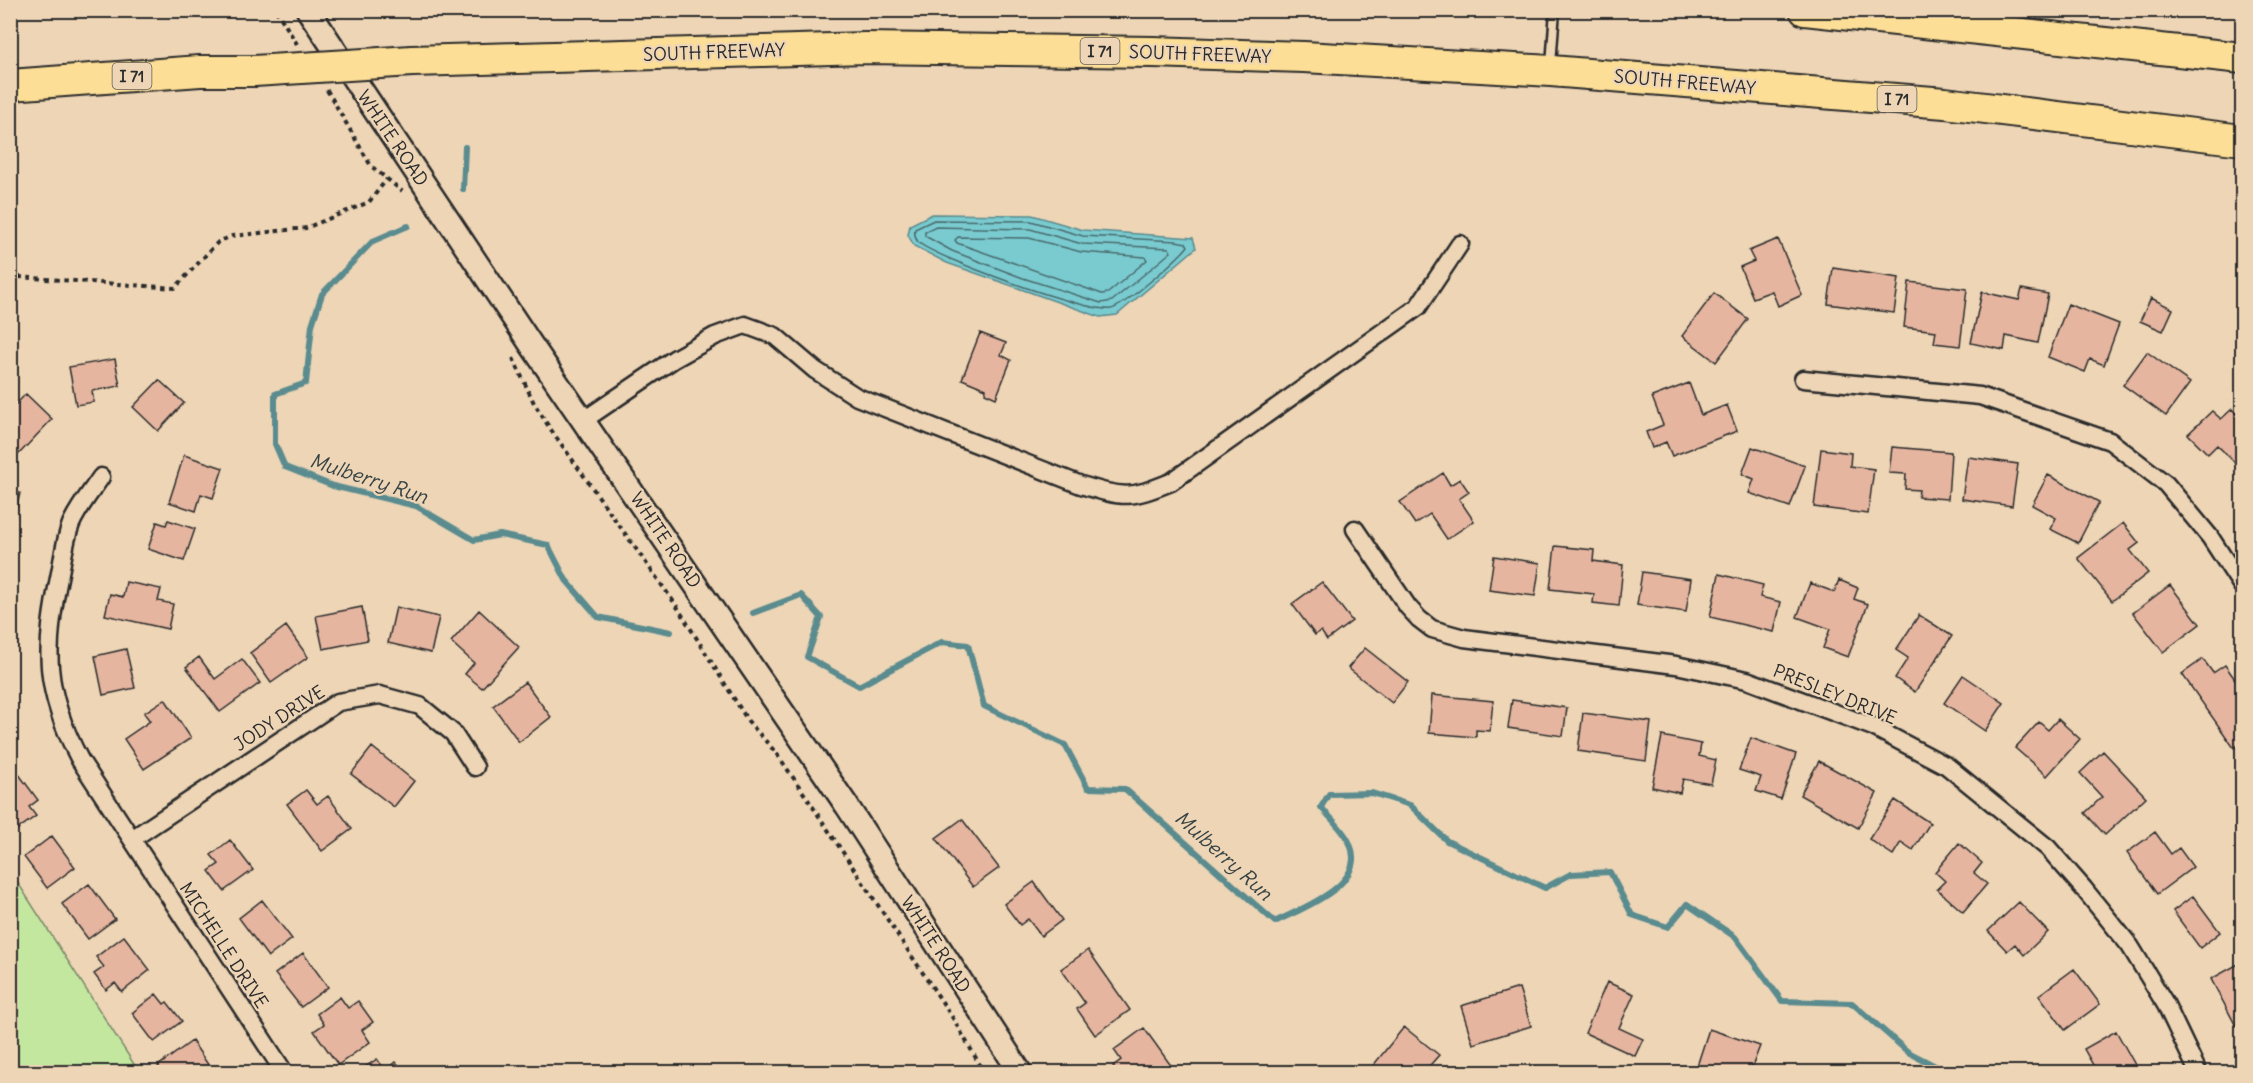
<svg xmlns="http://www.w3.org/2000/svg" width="2253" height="1083" font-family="Delius,sans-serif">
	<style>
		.green { fill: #c4e7a0; stroke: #788966; stroke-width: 1.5 }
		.water { fill: #79cbd0; stroke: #5a8b8e; stroke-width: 1.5 }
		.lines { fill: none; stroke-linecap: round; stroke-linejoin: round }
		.shore { stroke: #4a6b6d; stroke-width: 1.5 }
		.stream { stroke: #5a8b8e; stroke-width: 6 }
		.building { fill: #e5b5a0; stroke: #2b2b2b; stroke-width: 1.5 }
		.lane-casing { stroke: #2b2b2b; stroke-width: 13 }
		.street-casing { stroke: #2b2b2b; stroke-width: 21 }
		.secondary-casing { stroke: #2b2b2b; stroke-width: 27 }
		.highway-casing { stroke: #2b2b2b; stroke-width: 34 }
		.path { stroke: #2b2b2b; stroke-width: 4; stroke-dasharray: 4.5 4.5; stroke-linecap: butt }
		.lane { stroke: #edd5b6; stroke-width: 8 }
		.street { stroke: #edd5b6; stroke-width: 16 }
		.secondary { stroke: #edd5b6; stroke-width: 22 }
		.highway { stroke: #fcde96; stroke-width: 30 }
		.highway-bridge-casing { stroke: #2b2b2b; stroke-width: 34; stroke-linecap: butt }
		.highway-bridge { stroke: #fcde96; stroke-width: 30 }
		.labels { text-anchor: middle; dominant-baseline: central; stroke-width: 4.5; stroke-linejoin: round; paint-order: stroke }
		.shield { fill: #edd5b6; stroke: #655e55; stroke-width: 1.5 }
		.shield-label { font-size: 16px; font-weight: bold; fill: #2b2b2b }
		.street-label { font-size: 18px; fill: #2b2b2b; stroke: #edd5b6 }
		.water-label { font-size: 20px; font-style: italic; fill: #374344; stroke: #edd5b6 }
	</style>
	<rect width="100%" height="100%" fill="#edd5b6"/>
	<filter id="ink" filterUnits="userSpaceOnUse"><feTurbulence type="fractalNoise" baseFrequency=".0167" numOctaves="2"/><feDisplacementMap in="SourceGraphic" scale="12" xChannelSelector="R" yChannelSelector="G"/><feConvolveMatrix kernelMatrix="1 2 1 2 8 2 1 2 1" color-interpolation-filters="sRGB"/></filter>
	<g filter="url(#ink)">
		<path class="green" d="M10,872h1l128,200h-128z"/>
		<path class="water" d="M932,214l100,1 51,15 110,8 3,10 -79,67 -17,2 -153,-54 -33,-17 -6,-11 2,-10z"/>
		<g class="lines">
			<path class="shore" d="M934,220l97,1 52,15 93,5 10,2 2,3c-8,11 -66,62 -77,63 -22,4 -176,-51 -193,-67 -3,-4 -4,-8 -3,-13z
				M936,227l94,2 52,15 87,4 2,4 -59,49 -11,2 -78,-25 -71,-27 -27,-15v-4z
				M958,237l71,1 52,14 64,5 2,3 -39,33 -6,1 -145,-51 -2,-3z"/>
			<path class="stream" d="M463,189l2,-42
				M408,226l-35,15 -51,53 -10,31 -6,58 -31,11v50l10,23 48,19 83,20 58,34 26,-5 48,10 18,35 32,37 73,15
				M753,613l48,-18 20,22 -14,40 52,29 83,-44 26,3 16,61 81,39 23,43 37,1 150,133c27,-14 93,-37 75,-78 -5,-13 -20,-26 -29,-37l8,-13 43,-1 38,12 37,36 98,47 26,-14 39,-2 22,43 36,12 19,-23 48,33 47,64 70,2 56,49 39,20
				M10,1069l8,3"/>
		</g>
		<path class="building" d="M1778,239l24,56 -24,11 -6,-15 -19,7 -13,-31 14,-6 -5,-10z
			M1833,268l66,10 -5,35 -66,-9z
			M1909,282l58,7 -7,57 -26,-3 2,-12 -32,-4z
			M2022,289l26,5 -10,49 -32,-7 -2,14 -33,-7 11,-51 37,8z
			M1714,293l34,26 -32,43 -34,-26z
			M2151,298l22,11 -10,22 -23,-10z
			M2068,304l51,20 -15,41 -14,-6 -5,13 -37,-15z
			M980,333l26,10 -5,12 10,5 -15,38 -11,-5 1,-4 -24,-10z
			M2147,352l43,31 -24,33 -43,-31z
			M115,359l5,27 -28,5 2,11 -18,3 -7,-38z
			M159,380l25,23 -26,28 -25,-24z
			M1689,383l12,32 26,-10 10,26 -65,25 -6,-14 -14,6 -6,-16 17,-7 -11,-28z
			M26,394l26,25 -33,35 -9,-8v-36z
			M2232,409l10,11v39l-5,6 -20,-20 -9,9 -20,-20 24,-23 9,8z
			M1752,447l53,19 -15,41 -41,-14 5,-14 -12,-5z
			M1892,447l59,5 -3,47 -30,-2 1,-7 -14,-1 1,-15 -17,-1z
			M1821,449l30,4 -1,13 24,3 -6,45 -54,-7z
			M184,455l39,13 -10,30 -12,-4 -5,17 -27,-9z
			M1968,457l50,7 -6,42 -50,-7z
			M1443,473l7,12 10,-6 9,13 -10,7 15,22 -27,18 -17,-25 -15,10 -15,-22z
			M2048,475l51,27 -21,41 -28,-14 6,-11 -24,-13z
			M10,491l10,2 -6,25 -4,-1z
			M168,520l27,9 -11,32 -36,-12 9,-27 9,3z
			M2123,523l16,20 -9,7 18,23 -36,28 -34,-43z
			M1555,546l39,4 -1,11 30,4 -4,41 -26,-3 1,-9 -44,-5z
			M1494,556l46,7 -5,33 -46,-6z
			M1642,572l49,7 -5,33 -49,-7z
			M1719,574l44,11 -3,12 21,5 -7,30 -64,-15z
			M1839,580l19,8 -4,11 14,5 -20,53 -25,-9 7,-19 -33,-12 13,-34 24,9z
			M126,582l35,7 -3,12 15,3 -5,25 -63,-14 5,-21 13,3z
			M1322,582l30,39 -25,19 -6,-9 -6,4 -23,-31z
			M2170,585l30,39 -37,28 -30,-39z
			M362,607l6,33 -45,9 -7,-33z
			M396,607l43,10 -8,36 -43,-10z
			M479,610l40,37 -37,41 -17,-14 9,-11 -23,-21z
			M1919,615l33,21 -37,56 -20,-14 13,-20 -12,-8z
			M286,626l22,31 -37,26 -21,-30z
			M1365,648l43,34 -16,21 -44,-35z
			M126,649l9,39 -32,7 -8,-39z
			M199,657l16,22 27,-20 18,24 -40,29 -34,-45z
			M2203,659l10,14 12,-8 17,24v53l-8,6 -52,-74z
			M1963,675l41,28 -19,28 -41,-28z
			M525,682l26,35 -32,25 -26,-36z
			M1432,695l61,6 -3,30 -14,-1v7l-47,-4z
			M165,699l26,39 -47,31 -20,-30 26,-18 -6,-8z
			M1512,700l55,8 -4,28 -55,-8z
			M1583,713l68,9 -5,39 -68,-10z
			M2058,719l22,20 -33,37 -32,-28 24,-26 9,8z
			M1662,736l39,8 -2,12 17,4 -5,24 -28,-5 -3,14 -28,-6z
			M1751,738l45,16 -15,45 -25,-8 5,-14 -22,-7z
			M372,747l42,34 -20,26 -43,-33z
			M2103,751l43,46 -41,38 -20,-22 17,-16 -22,-24z
			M1819,761l58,32 -19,35 -58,-33z
			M18,773l20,27 -9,7 7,9 -21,15 -5,-6v-46z
			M306,790l11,14 11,-8 24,33 -30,22 -35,-47z
			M1895,800l35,23 -17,27 -12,-8 -8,13 -24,-16z
			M962,819l37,49 -26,19 -37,-49z
			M2155,832l16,22 8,-6 14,19 -36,27 -30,-41z
			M52,836l23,31 -28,21 -23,-31z
			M230,840l23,30 -29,21 -15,-20 10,-7 -8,-9z
			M1959,843l23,20 -8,10 13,11 -24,28 -26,-23 8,-8 -10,-9z
			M1034,882l28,38 -21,16 -13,-17 -8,6 -16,-21z
			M89,884l26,35 -27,20 -26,-35z
			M2193,896l27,36 -20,16 -27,-37z
			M262,900l30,39 -24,18 -29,-39z
			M2019,902l29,30 -24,23 -9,-11 -8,7 -19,-20z
			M124,936l26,34 -28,22 -7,-9 -9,7 -12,-16 10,-7 -8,-10z
			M1088,950l42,60 -35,25 -18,-26 8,-6 -24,-34z
			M303,953l25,34 -27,20 -26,-33z
			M2242,962v61l-6,3 -25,-47z
			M2074,969l26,35 -35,26 -26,-35z
			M1607,982l27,12 -15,34 24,11 -8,17 -50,-23z
			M1519,988l12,38 -58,18 -12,-38z
			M156,994l8,10 3,-2 15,19 -28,21 -22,-29z
			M340,997l8,11 10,-7 15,21 -11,8 8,12 -32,23 -24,-34 10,-7 -7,-10z
			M1404,1027l35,28 -15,17h-56z
			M1144,1028l28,39 -7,5h-48l-4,-6 8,-6 -7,-10z
			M1709,1029l51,17 -10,26h-34l-19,-6z
			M2116,1031l23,41h-42l-13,-23z
			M192,1041l17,25 -9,6h-37l-5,-6z
			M377,1059l8,11 11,-8 8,10h-46z"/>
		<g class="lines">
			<defs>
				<path id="lane" d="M1551,65l4,-55"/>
				<path id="street" d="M1803,379l177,17 130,45 56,43 44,53 32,49
					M584,420l90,-61 41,-23 30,-11 30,11 40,34 42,27 224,88c44,13 48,14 90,-3l247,-175 42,-63
					M101,477c-10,15 -23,31 -30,47 -6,15 -8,34 -11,49 -16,76 -17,117 20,187l204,312
					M1355,529l53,78 11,12 13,10 32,9 212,27 71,15 126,47 74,39 101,82 36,41 46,57 36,59 32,67
					M132,839l206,-137 42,-7 40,11 33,27 22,34"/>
				<path id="secondary" d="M308,10l224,336 315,460 173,266"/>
				<path id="highway" d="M1805,10l437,48
					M412,61l453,-13 288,4 151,5 247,14 394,32 297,37
					M10,85l190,-14h54"/>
			</defs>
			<use href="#lane" class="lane-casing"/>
			<use href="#street" class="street-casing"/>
			<use href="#secondary" class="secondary-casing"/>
			<use href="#highway" class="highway-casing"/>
			<path class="path" d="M276,10l21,34
				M327,90l44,76 31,25
				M10,280l8,-3 157,11 43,-46 14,-6 74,-8 63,-26 18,-23
				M513,358l21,45 15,24 127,178 72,116 29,33 26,38 151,228 30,52"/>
			<use href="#lane" class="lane"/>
			<use href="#street" class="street"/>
			<use href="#secondary" class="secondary"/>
			<use href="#highway" class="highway"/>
			<defs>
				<path id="highway-bridge" d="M254,71l158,-10"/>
			</defs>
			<use href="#highway-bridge" class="highway-bridge-casing"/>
			<use href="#highway-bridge" class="highway-bridge"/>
		</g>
	</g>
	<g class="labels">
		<g class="shield">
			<rect x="1080.5" y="38" width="39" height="26" rx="4.5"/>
			<rect x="112.5" y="63" width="39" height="26" rx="4.5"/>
			<rect x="1877.5" y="86" width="39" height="26" rx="4.5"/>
		</g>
		<g class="shield-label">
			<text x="1100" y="51">I 71</text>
			<text x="132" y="76">I 71</text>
			<text x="1897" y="99">I 71</text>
		</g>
		<g class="street-label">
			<text transform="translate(714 52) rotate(-2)">SOUTH FREEWAY</text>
			<text transform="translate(1200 54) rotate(2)">SOUTH FREEWAY</text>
			<text transform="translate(1685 82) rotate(5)">SOUTH FREEWAY</text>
			<text transform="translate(393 138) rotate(56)">WHITE ROAD</text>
			<text transform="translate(666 540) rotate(56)">WHITE ROAD</text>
			<text transform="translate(1835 694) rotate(22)">PRESLEY DRIVE</text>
			<text transform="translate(279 718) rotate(-33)">JODY DRIVE</text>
			<text transform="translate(936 944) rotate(57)">WHITE ROAD</text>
			<text transform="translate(224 945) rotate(57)">MICHELLE DRIVE</text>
		</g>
		<g class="water-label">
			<text transform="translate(369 478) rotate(18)">Mulberry Run</text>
			<text transform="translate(1224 855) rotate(42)">Mulberry Run</text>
		</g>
	</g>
	<rect width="2253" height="1083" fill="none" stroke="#edd5b6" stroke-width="36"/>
	<rect x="18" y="18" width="2217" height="1047" fill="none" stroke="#2b2b2b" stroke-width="2" filter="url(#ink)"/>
</svg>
